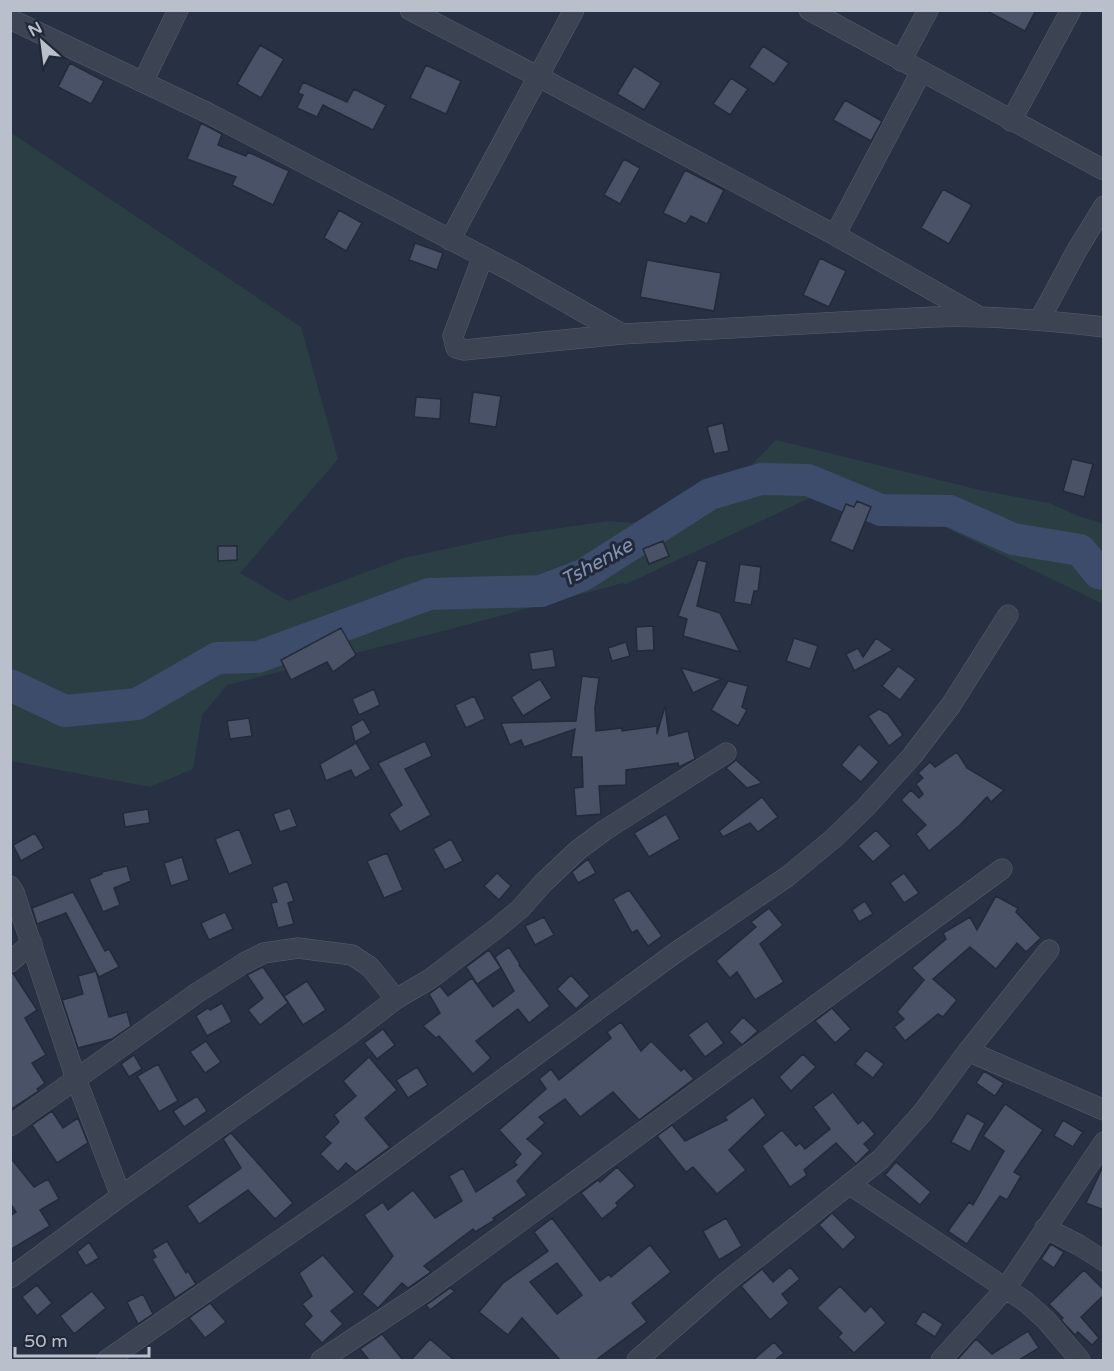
<svg xmlns="http://www.w3.org/2000/svg" width="1114" height="1371" font-family="'Varela Round',sans-serif">
	<style>
		.green { fill: #2a3e44 }
		.lines { fill: none; stroke-linecap: round; stroke-linejoin: round }
		.river { stroke: #3e4c6b; stroke-width: 32 }
		.building { fill: #4a5267; stroke: #232a3a; stroke-width: 1.5; fill-rule: evenodd }
		.minor-casing { stroke: #585e6d; stroke-width: 21 }
		.minor { stroke: #3c4353; stroke-width: 20 }
		.labels { text-anchor: middle; dominant-baseline: central; stroke-width: 6; stroke-linejoin: round; paint-order: stroke }
		.water-label { font-size: 20px; font-style: italic; fill: #8291b2; stroke: #212838 }
	</style>
	<rect width="100%" height="100%" fill="#283043"/>
	<path class="green" d="M10,132l291,195 37,132 -98,114 48,28 116,-43 101,-22 103,-15 23,2 23,-8 87,-39 35,-36 204,50 69,13 27,12 27,9v80l-214,-104 -66,-8 -199,93 -1,-2 -191,51 -205,51 -25,30 -9,54 -43,18 -139,-26z"/>
	<g class="lines">
		<path class="river" d="M10,685l55,26 72,-7 80,-46 41,-1 171,-63 112,-3 42,-16 127,-81 51,-15 47,1 73,30 69,1 63,28 67,11 19,23 5,1"/>
	</g>
	<path class="building" d="M985,10h51l-11,21z
		M260,45l24,14 -23,39 -24,-14z
		M763,46l26,17 -15,21 -25,-17z
		M70,63l34,18 -13,23 -33,-17z
		M426,65l35,16 -15,33 -36,-16z
		M634,66l27,17 -17,27 -27,-16z
		M731,78l17,11 -18,26 -17,-11z
		M303,82l44,20 7,-13 32,16 -13,25 -50,-25 -6,12 -20,-9 6,-13 -5,-2z
		M845,100l37,21 -11,20 -38,-21z
		M201,123l21,11 -4,11 28,11 2,-4 41,19 -16,34 -41,-20 4,-8 -49,-18z
		M624,159l16,9 -20,36 -16,-9z
		M685,170l39,20 -17,34 -16,-8 -5,8 -23,-11z
		M943,189l29,16 -23,39 -28,-16z
		M339,210l23,13 -16,28 -22,-13z
		M415,243l28,10 -6,17 -28,-10z
		M820,258l26,13 -17,36 -26,-12z
		M647,260l74,13 -7,38 -74,-14z
		M473,392l28,4 -5,31 -27,-4z
		M416,397l25,2 -1,20 -26,-2z
		M723,423l6,28 -15,3 -7,-27z
		M1072,459l21,5 -9,33 -21,-6z
		M857,501l14,6 -18,44 -23,-10 16,-37 8,3z
		M663,541l6,15 -20,8 -6,-15z
		M218,546h19v14l-19,1z
		M698,560l9,2 -10,44 23,7 20,39 -57,-16 4,-17 -9,-3z
		M740,564l21,3 -3,24h-4l-3,14 -17,-3z
		M653,626l1,24 -17,1 -1,-24z
		M341,628l15,27 -23,17 -6,-10 -36,18 -10,-20z
		M794,638l24,8 -8,23 -24,-8z
		M876,638l17,12 -41,22 2,-2 -8,-16 12,-6 5,9z
		M626,642l4,14 -18,5 -4,-13z
		M553,649l3,18 -24,3 -3,-17z
		M898,666l18,13 -16,21 -18,-14z
		M681,668l41,11 -29,14z
		M582,676l17,2 -4,30 1,23 26,-3v3l35,-5v8l8,-28 4,30 19,-5 7,28 -16,8 -1,-4 -52,7v15l-27,1 2,28 -25,2 -2,-28 9,-1 -1,-30h-11l4,-28 -51,18 -3,-7 -11,5 -9,-22 75,-2z
		M540,679l12,19 -29,18 -12,-19z
		M728,681l20,5 -6,21 5,3 -9,16 -27,-16z
		M374,689l6,16 -21,10 -7,-16z
		M474,696l11,23 -19,9 -11,-23z
		M879,709l9,5 15,21 -14,11 -21,-30z
		M249,718l3,18 -22,3 -3,-18z
		M363,719l8,14 -16,9 -4,-16z
		M425,741l7,15 -27,13 26,46 -31,17 -11,-18 13,-9 -24,-42z
		M356,743l15,26 -16,9 -4,-8 -25,11 -6,-17z
		M859,744l20,18 -18,20 -20,-17z
		M957,752l10,16 37,22 -13,12 -4,-5 -27,28 -31,26 -13,-17 10,-9 -25,-25 10,-10 8,8 4,-4 -7,-10 7,-6 -5,-5 12,-11 5,5z
		M736,760l26,23 -15,5 -21,-20z
		M762,797l16,20 -20,15 -8,-9 -27,14 -4,-6z
		M290,808l7,18 -17,6 -7,-18z
		M148,809l2,14 -25,4 -2,-14z
		M666,814l14,25 -31,18 -15,-24z
		M239,829l14,35 -24,10 -14,-35z
		M876,830l15,16 -18,16 -15,-16z
		M35,833l9,15 -23,13 -8,-16z
		M451,839l12,22 -18,9 -12,-21z
		M387,853l16,37 -19,8 -17,-37z
		M182,857l7,23 -18,6 -7,-23z
		M588,859l8,14 -18,10 -6,-11z
		M127,866l4,15 -17,7 6,17 -17,7 -14,-33 13,-5v-2z
		M497,873l14,13 -12,14 -15,-14z
		M904,873l15,20 -15,10 -14,-20z
		M287,881l7,20 -6,2 6,21 -16,4 -7,-25 6,-1 -5,-15z
		M629,890l33,46 -14,10 -11,-16 -5,3 -19,-34z
		M73,892l32,59 4,-2 10,18 -20,10 -33,-64 -29,11 -5,-16z
		M996,896l22,12 -2,4 25,26 -15,14 -9,-9 -21,26 -26,-22 -37,32 24,21 -14,17 -5,-3 -33,27 -11,-14 10,-8 -7,-7 27,-32 -12,-12 34,-29 -3,-6 27,-16 7,13z
		M865,901l8,13 -14,8 -7,-12z
		M769,908l14,17 -23,19 24,38 -29,18 -18,-28 -7,6 -14,-17 40,-34 -5,-5z
		M225,912l8,17 -24,11 -8,-17z
		M544,917l10,18 -19,10 -10,-19z
		M509,947l11,17 -1,1 31,41 -21,17 -11,-14 -42,32 15,17 -18,16 -34,-38 -3,2 -13,-12 17,-13 -11,-19 11,-8 8,10 24,-18 21,29 21,-16 -19,-34z
		M489,950l12,18 -24,16 -11,-17z
		M263,967l25,36 -28,22 -12,-15 15,-12 -16,-23z
		M96,971l13,46 18,-5 4,14 -19,13 -34,9 -16,-48 21,-6 -5,-18z
		M13,973l24,37 -12,8 21,37 -14,8 13,20 -8,6 2,2 -29,19v-136z
		M571,975l19,21 -14,13 -19,-20z
		M307,981l19,29 -23,15 -19,-29z
		M222,1003l10,19 -25,14 -11,-20 12,-8 2,2z
		M832,1008l19,21 -16,14 -20,-22z
		M743,1017l15,14 -16,14 -13,-13z
		M707,1021l17,22 -19,14 -17,-22z
		M621,1022l20,29 10,-10 30,30 3,-3 10,11 -55,41 -26,-28 -33,25 -15,-18 -26,18 6,6 -18,16 16,14 -26,28 10,14 -34,23 2,2 -20,12 -2,-3 -49,37 7,6 -23,16 -6,-5 -24,25 -16,-14 31,-38 -29,-41 19,-13 5,8 25,-20 22,28 27,-17 -13,-25 14,-8 13,24 41,-27 -3,-3 7,-8 -22,-24 47,-41 -7,-10 12,-10 8,11 52,-42 -4,-6z
		M383,1029l12,16 -18,14 -13,-16z
		M206,1041l15,21 -16,11 -15,-21z
		M866,1050l18,14 -11,14 -18,-14z
		M803,1054l13,13 -25,24 -12,-14z
		M134,1055l8,14 -13,8 -8,-13z
		M369,1057l28,33 -32,28 25,29 -34,25 -10,-9 -8,9 -18,-18 11,-11 -7,-6 15,-15 -5,-7 22,-19 -13,-15z
		M158,1064l20,37 -19,11 -22,-36z
		M417,1067l11,18 -20,13 -12,-18z
		M984,1071l20,12 -9,13 -19,-13z
		M833,1092l25,32 5,-4 12,14 -11,10 6,6 -14,14 -20,-21 -32,27 3,5 -17,12 -28,-41 20,-16 14,16 4,-3 5,6 25,-20 -17,-22z
		M197,1096l10,15 -23,16 -11,-16z
		M753,1097l13,18 -37,35 17,20 -29,24 -24,-27 -7,5 -29,-36 15,-11 13,16 42,-21 -2,-3z
		M1005,1104l38,26 -29,42 7,4 -14,24 -7,-4 -33,48 -19,-13 21,-29 4,3 31,-54 -21,-15z
		M52,1111l11,17 15,-10 10,25 -31,20 -25,-38z
		M967,1113l18,10 -15,29 -19,-10z
		M1063,1120l20,12 -10,15 -19,-11z
		M231,1133l62,70 -18,16 -27,-29 -49,34 -12,-18 54,-38 -18,-29z
		M10,1157l24,30 14,-8 11,20 -19,11 10,16 -40,24v-34l6,-4 -6,-9z
		M896,1162l35,30 -11,13 -35,-30z
		M1104,1164v46l-18,-7z
		M617,1167l18,19 -19,17 2,3 -16,13 -21,-26 17,-13 2,2z
		M832,1213l24,24 -13,13 -24,-25z
		M552,1218l48,63 9,-7 2,3 39,-32 21,27 -39,31 15,19 -51,38h-36l-38,-42 -14,17 -29,-23 24,-29 45,-32 -14,-19zM557,1263l25,32 -25,19 -27,-32z
		M726,1218l16,28 -23,14 -16,-29z
		M167,1241l19,32 2,-2 8,13 -21,14 -23,-39 4,-2 -4,-7z
		M89,1242l10,16 -13,8 -9,-14z
		M1051,1244l13,8 -10,16 -13,-9z
		M323,1255l32,37 -24,19 12,13 -21,19 -18,-19 8,-8 -10,-12 10,-8 -13,-23z
		M790,1267l10,12 -18,15 7,9 -19,17 -29,-34 21,-17 11,13z
		M1084,1270l20,20v5l-23,22 18,21 -7,7 -14,-13 -3,3 -14,-15 2,-2 -14,-14z
		M37,1285l15,18 -15,13 -15,-19z
		M840,1286l25,26 6,-6 15,17 -32,30 -16,-16 4,-4 -25,-25z
		M450,1288l5,3 -25,19 -4,-5z
		M92,1291l14,17 -32,26 -14,-18z
		M143,1294l10,20 -15,10 -11,-22z
		M210,1303l16,19 -21,16 -16,-20z
		M923,1311l20,13 -8,13 -20,-13z
		M1028,1331l11,17 -20,12h-62l19,-21 16,15z
		M382,1334l21,26h-34l-9,-11z
		M430,1339l24,21h-43z
		M774,1342l10,11 -9,7h-22z"/>
	<g class="lines">
		<defs>
			<path id="minor" d="M410,10l127,66 298,159 143,81
				M809,10l295,160
				M10,19l198,94 303,158 111,63
				M901,61l27,-51
				M143,82l35,-72
				M1011,121l60,-111
				M835,235l86,-163
				M450,240l124,-230
				M483,256l-30,80 3,12 8,2 158,-16 311,-17c58,-2 113,3 171,10
				M1040,319l37,-69 27,-44
				M10,886l4,6 62,187 45,117
				M10,962l22,-19
				M968,1051l136,59
				M10,1126l187,-133 47,-30 20,-10 34,-5 54,7 18,12 26,32
				M849,1184l177,118 20,18 34,40
				M1045,1228l34,17 25,16
				M10,1278l111,-82 228,-161 47,-36 34,-20 67,-51 23,-19 23,-26 35,-33 27,-20 121,-77
				M107,1360l237,-164 331,-243 113,-77 46,-38 32,-31 46,-51 39,-51 57,-90
				M321,1360l103,-68 578,-423
				M637,1360l87,-76 157,-125 42,-47 45,-61 81,-101
				M941,1360l65,-72 98,-146"/>
		</defs>
		<use href="#minor" class="minor-casing"/>
		<use href="#minor" class="minor"/>
	</g>
	<g class="labels">
		<g class="water-label">
			<text transform="translate(597 563) rotate(-29)">Tshenke</text>
		</g>
	</g>
	<rect width="1114" height="1371" fill="none" stroke="#babfcc" stroke-width="24"/>
	<g transform="translate(42 42) rotate(332)" stroke="#212838" stroke-width="4.5" paint-order="stroke">
	<path d="M0-4.5L10 22L0 15L-10 22Z" fill="#babfcc"/>
	<text y="-9" font-size="16" font-weight="bold" text-anchor="middle" fill="#babfcc">N</text>
	</g>
	<path d="M15 1347v9h134v-9" fill="none" stroke="#babfcc" stroke-width="3"/>
	<text x="24" y="1347" font-size="18" fill="#babfcc" stroke="#212838" stroke-width="4.5" paint-order="stroke">50 m</text>
</svg>
